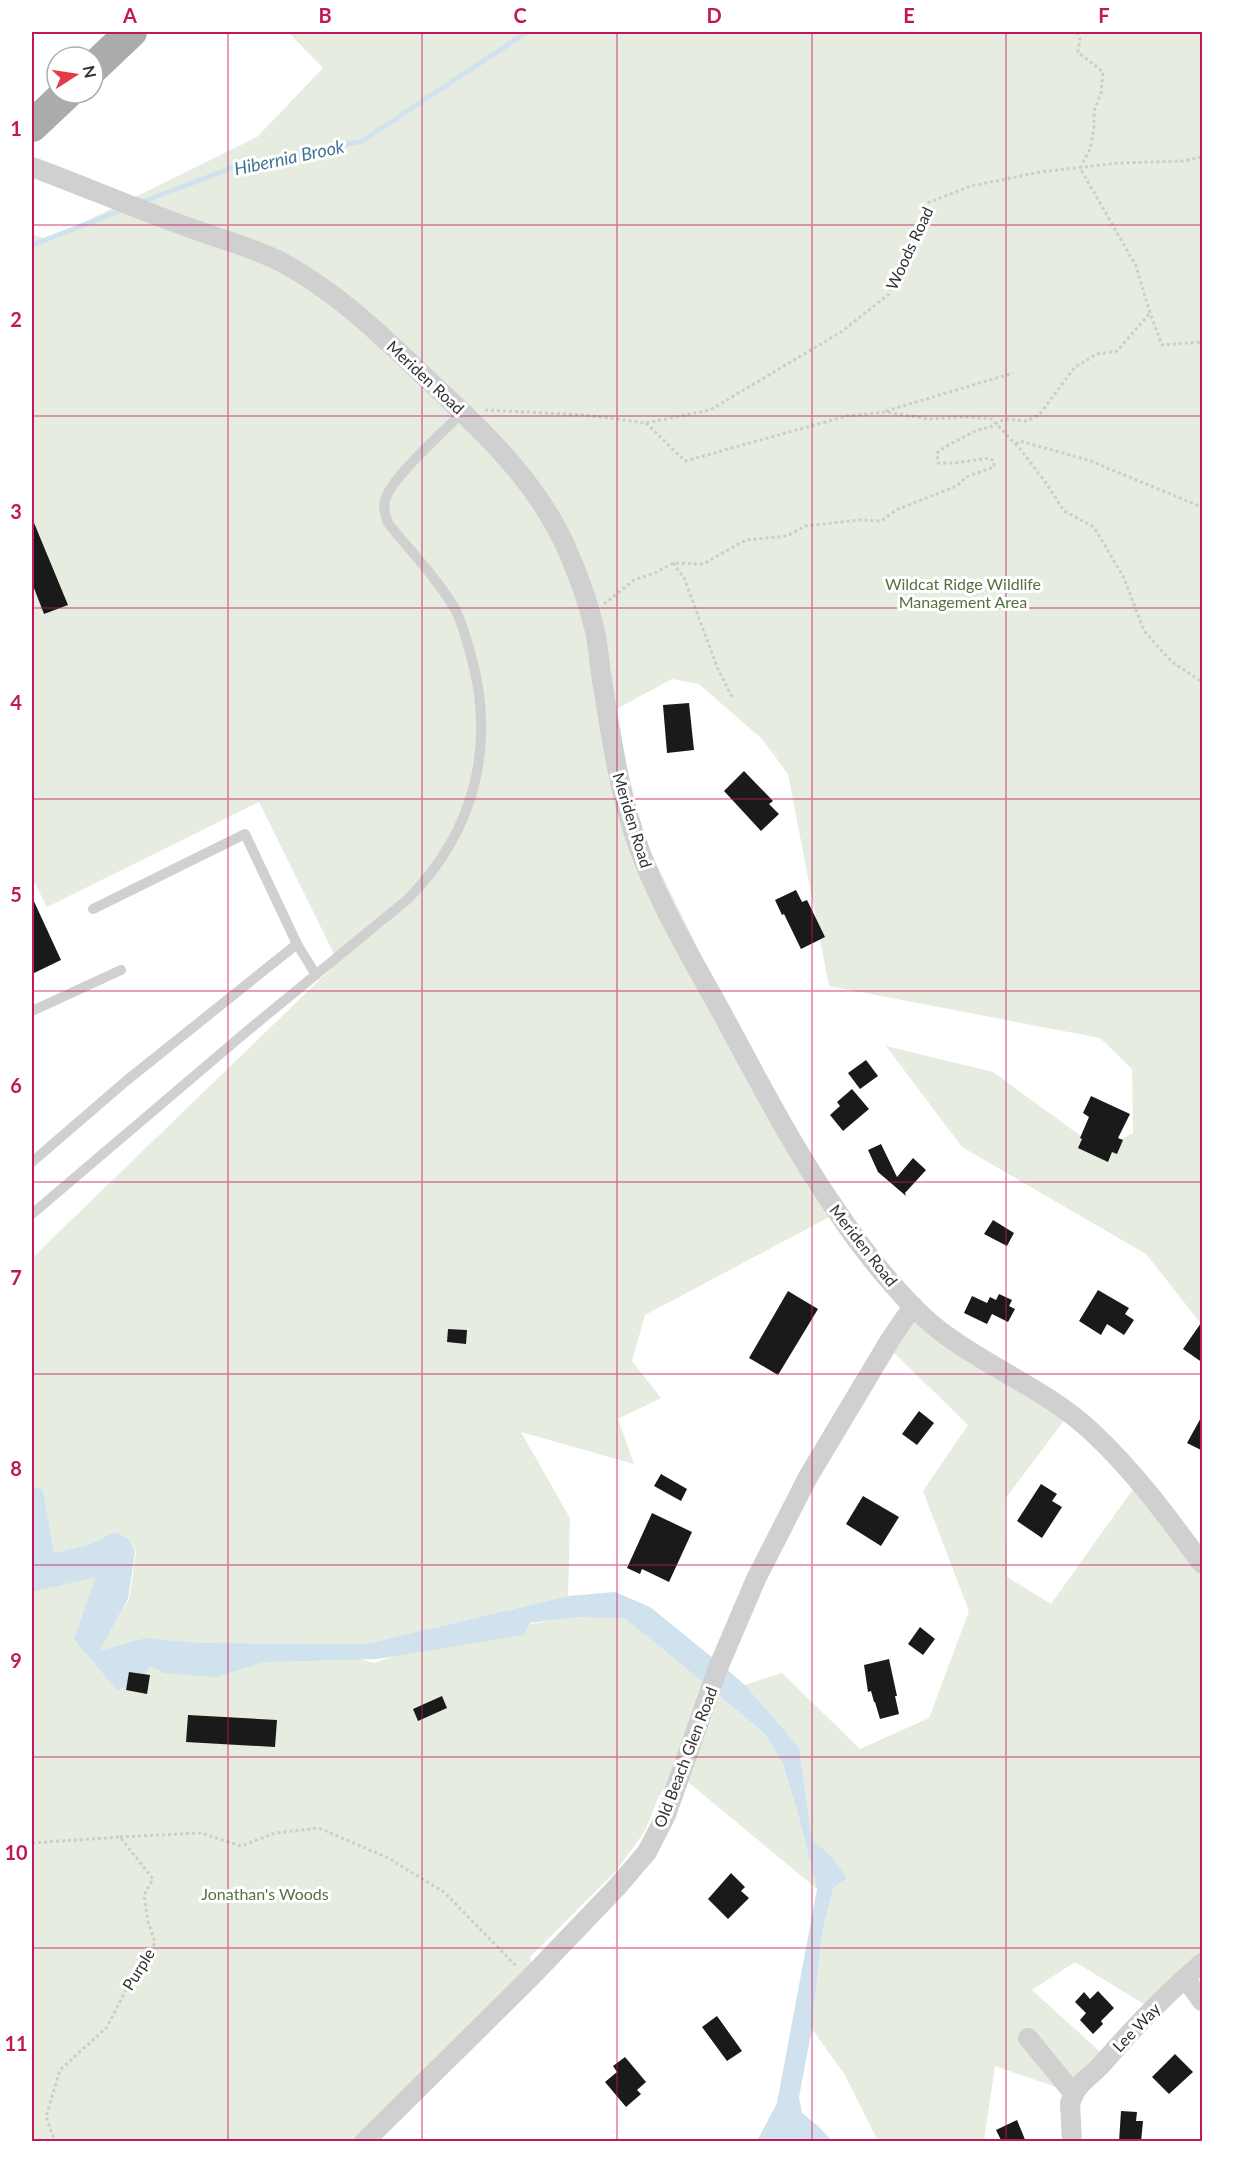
<svg xmlns="http://www.w3.org/2000/svg" width="1234" height="2173" font-family="Lato,sans-serif">
	<style>
		.green { fill: #e6ecdf }
		.water { fill: #cfe2ee }
		.lines { fill: none; stroke-linecap: round; stroke-linejoin: round }
		.stream { stroke: #cfe2ee; stroke-width: 5 }
		.building { fill: #1a1a1a }
		.path { stroke: #cdcdcd; stroke-width: 3; stroke-dasharray: 3 3; stroke-linecap: butt }
		.service { stroke: #d0d0d0; stroke-width: 10 }
		.minor { stroke: #d0d0d0; stroke-width: 20 }
		.primary { stroke: #ababab; stroke-width: 32 }
		.grid { fill: none; stroke: #c2185b; stroke-width: 1.5; stroke-opacity: 0.55 }
		.labels { text-anchor: middle; dominant-baseline: central; stroke-width: 6; stroke-linejoin: round; paint-order: stroke }
		.street-label { font-size: 16px; fill: #333; stroke: #fff }
		.park-label { font-size: 16px; fill: #56703f; stroke: #fff }
		.water-label { font-size: 18px; font-style: italic; fill: #3f7597; stroke: #fff }
		.neatline { fill: none; stroke: #c2185b; stroke-width: 2 }
		.grid-label { font-size: 20px; text-anchor: middle; font-weight: bold; fill: #c2185b }
	</style>
	<rect width="100%" height="100%" fill="#fff"/>
	<path class="green" d="M288,32h914v1293l-56,-71 -184,-107 -76,-101 107,26 107,78 33,-17 -1,-64 -32,-31 -271,-52 -41,-212 -26,-35 -63,-55 -27,-5 -61,33 22,104 132,270 72,127 -192,102 -13,46 29,37 -43,21 16,45 -113,-32 49,86 -2,78 -203,48 -163,-1 -33,-3 -71,11 235,1 41,11 75,-26 151,-24 51,11 50,57 64,53 18,30 15,50 19,75 -141,-117 -18,26 -13,33 -29,40 -86,86 5,17 -168,167h-335v-564l65,-20 1,93 31,-51 7,-47 -7,-13 -14,-7 -27,13 -34,8 -11,-64 -11,-2v-229l306,-296 -79,-160 -212,105 -15,-29v-644l16,6 209,-103 66,-69z
		M915,1311l154,103 -64,85 2,78 44,27 87,-122 64,84v405l-45,41 -82,-50 -43,28 75,68 -28,37 -84,-29 -11,75h-106l-33,-66 -33,-46 10,-95 11,-46 -4,-34 -17,-13 -13,-94 -54,-62 37,-12 78,76 69,-31 40,-107 -46,-120 45,-66 -81,-79z"/>
	<path class="water" d="M32,1487l11,2 11,64 34,-8 27,-13 14,7 6,13 -7,47 -29,52 47,-13 56,5 163,1 203,-48 47,-4 35,15 74,60 21,18 54,62 13,93 17,14 18,24 -14,10 -11,46 -10,95 -13,68 3,16 17,14 13,14h-75l20,-38 40,-214 -19,-75 -15,-50 -18,-30 -115,-96 -26,-20 -46,-1 -48,6 -6,12 -146,24 -113,3 -50,15 -51,-4 -14,-7 -9,14 -24,10 -43,-51 22,-62 -64,15z"/>
	<g class="lines">
		<path class="stream" d="M139,203l101,-38 122,-24 165,-109
			M32,245l93,-36"/>
	</g>
	<path class="building" d="M32,518l36,87 -24,9 -12,-31z
		M689,703l5,47 -27,3 -4,-48z
		M744,771l29,30 -4,3 10,10 -18,17 -37,-40z
		M796,890l6,12 5,-2 18,37 -24,12 -17,-35 -2,1 -7,-15z
		M32,897l29,63 -29,14z
		M866,1060l12,16 -18,13 -12,-16z
		M852,1089l17,20 -26,22 -13,-16 10,-9 -3,-4z
		M1091,1096l39,18 -12,24 5,2 -6,14 -5,-2 -4,10 -30,-14 4,-9 -2,-1 9,-21 -6,-4z
		M881,1144l16,33 16,-19 13,12 -21,23 1,3 -28,-24 -10,-22z
		M993,1220l21,13 -7,13 -23,-12z
		M1098,1290l31,18 -4,6 9,6 -10,15 -17,-11 -6,11 -22,-14z
		M788,1291l30,18 -40,66 -29,-17z
		M999,1294l13,6 -3,6 6,3 -7,13 -16,-8 -5,10 -23,-11 8,-17 15,7 3,-6 6,3z
		M1203,1320v43l-20,-14z
		M448,1329l19,1 -1,14 -19,-2z
		M919,1411l15,12 -17,22 -15,-11z
		M1203,1414v37l-16,-8z
		M661,1474l26,15 -6,12 -27,-15z
		M1041,1484l16,10 -5,7 10,6 -20,31 -25,-17z
		M863,1496l36,21 -18,29 -35,-22z
		M652,1513l40,19 -23,50 -27,-13 -2,5 -13,-6z
		M920,1627l15,12 -12,16 -15,-11z
		M889,1659l8,37h-2l4,18 -19,5 -5,-17h-1l-3,-11 -3,1 -4,-27z
		M129,1672l21,3 -3,19 -21,-4z
		M442,1696l5,12 -29,13 -5,-12z
		M188,1715l89,5 -2,27 -89,-5z
		M731,1873l14,14 -4,4 8,7 -21,21 -20,-20z
		M1098,1991l16,17 -13,13 2,3 -10,10 -13,-14 6,-7 -11,-11 9,-10 6,7z
		M717,2016l25,35 -15,10 -25,-34z
		M1175,2054l18,18 -24,22 -17,-17z
		M625,2057l21,25 -9,8 4,4 -15,13 -21,-25 12,-10 -4,-6z
		M1121,2111l16,1 -1,9h7l-2,21h-22z
		M1017,2120l9,22h-24l-6,-12z"/>
	<g class="lines">
		<path class="path" d="M1077,32l3,7 -2,13 25,20 -2,21 -7,18v18l-4,20 -10,19 56,98 14,47 12,32 40,-3
			M485,410l100,5 61,8 64,-13 131,-78 47,-37 19,-36 20,-56 44,-17 69,-14 79,-9 64,-2 19,-4
			M886,411l127,-38
			M646,423l39,38 162,-45 38,-4 45,7 36,-2 26,2 29,31 25,33 18,28 30,16 30,51 20,53 28,31 30,20
			M1016,444l4,-3 68,19 114,47
			M673,563l11,15 34,91 14,28
			M604,604l30,-24 21,-7 18,-10 30,1 43,-24 41,-4 18,-10 54,-6 22,1 17,-12 59,-23 9,-9 28,-10v-6l-5,-3 -34,5h-17l-1,-10 8,-6 32,-17 13,-3 15,-8 22,2 12,-6 36,-48 22,-13 20,-3 33,-38
			M120,1837l81,-4 40,13 34,-13 44,-5 69,30 56,34 72,74
			M32,1843l88,-6 33,42 -9,16 4,27 7,20 -7,15 -15,19 -26,51 -47,43 -14,47 9,25"/>
		<path class="service" d="M93,909l152,-75 52,110
			M32,1011l89,-41
			M32,1162l94,-81 171,-137 19,31
			M32,1214l214,-182 162,-133c67,-68 89,-155 62,-247 -4,-14 -8,-30 -15,-43 -18,-31 -45,-58 -67,-86 -3,-8 -5,-15 -3,-23 6,-22 60,-70 78,-88"/>
		<path class="minor" d="M32,167c54,20 107,43 161,62 30,11 62,19 90,34 54,29 98,72 142,114 56,52 114,105 144,177 10,23 19,49 25,73 4,15 5,32 7,47 9,54 16,108 33,160 21,64 57,123 89,181 35,65 69,131 111,192 27,41 73,101 113,129 47,34 102,56 144,95 43,40 77,86 111,133
			M1185,1978l17,23
			M1028,2038l46,56 -4,9 2,39
			M1074,2094c6,-13 20,-20 29,-31 31,-36 63,-69 99,-100
			M364,2142l165,-163 89,-93 29,-34 19,-37 52,-147 38,-89 52,-102 82,-137 23,-34"/>
		<path class="primary" d="M93,68l38,-36
			M32,126l35,-33"/>
	</g>
	<path class="grid" d="M228,32v2110M422,32v2110M617,32v2110M812,32v2110M1006,32v2110M32,225h1170M32,416h1170M32,608h1170M32,799h1170M32,991h1170M32,1182h1170M32,1374h1170M32,1565h1170M32,1757h1170M32,1948h1170"/>
	<g class="labels">
		<g class="street-label">
			<text transform="translate(909 248) rotate(-65)">Woods Road</text>
			<text transform="translate(426 377) rotate(43)">Meriden Road</text>
			<text transform="translate(633 820) rotate(73)">Meriden Road</text>
			<text transform="translate(864 1245) rotate(52)">Meriden Road</text>
			<text transform="translate(685 1757) rotate(-69)">Old Beach Glen Road</text>
			<text transform="translate(138 1969) rotate(-58)">Purple</text>
			<text transform="translate(1136 2027) rotate(-46)">Lee Way</text>
		</g>
		<g class="park-label">
			<text x="963" y="583">Wildcat Ridge Wildlife<tspan x="963" dy="18">Management Area</tspan></text>
			<text x="265" y="1893">Jonathan's Woods</text>
		</g>
		<g class="water-label">
			<text transform="translate(289 157) rotate(-12)">Hibernia Brook</text>
		</g>
	</g>
	<rect width="1234" height="2173" fill="none" stroke="#ffffff" stroke-width="66"/>
	<g transform="translate(75 75) rotate(78)"><circle r="28" fill="#ffffff" stroke="#adadad" stroke-width="1.5"/>
	<path d="M0-4.5L10 22L0 15L-10 22Z" fill="#e63946"/>
	<text y="-9" font-size="16" font-weight="bold" text-anchor="middle" fill="#333333">N</text>
	</g>
	<rect x="33" y="33" width="1168" height="2107" class="neatline"/>
	<g class="grid-label">
		<text x="130" y="23">A</text>
		<text x="325" y="23">B</text>
		<text x="520" y="23">C</text>
		<text x="714" y="23">D</text>
		<text x="909" y="23">E</text>
		<text x="1104" y="23">F</text>
		<text x="16" y="136">1</text>
		<text x="16" y="327">2</text>
		<text x="16" y="519">3</text>
		<text x="16" y="710">4</text>
		<text x="16" y="902">5</text>
		<text x="16" y="1093">6</text>
		<text x="16" y="1285">7</text>
		<text x="16" y="1476">8</text>
		<text x="16" y="1668">9</text>
		<text x="16" y="1860">10</text>
		<text x="16" y="2051">11</text>
	</g>
</svg>
